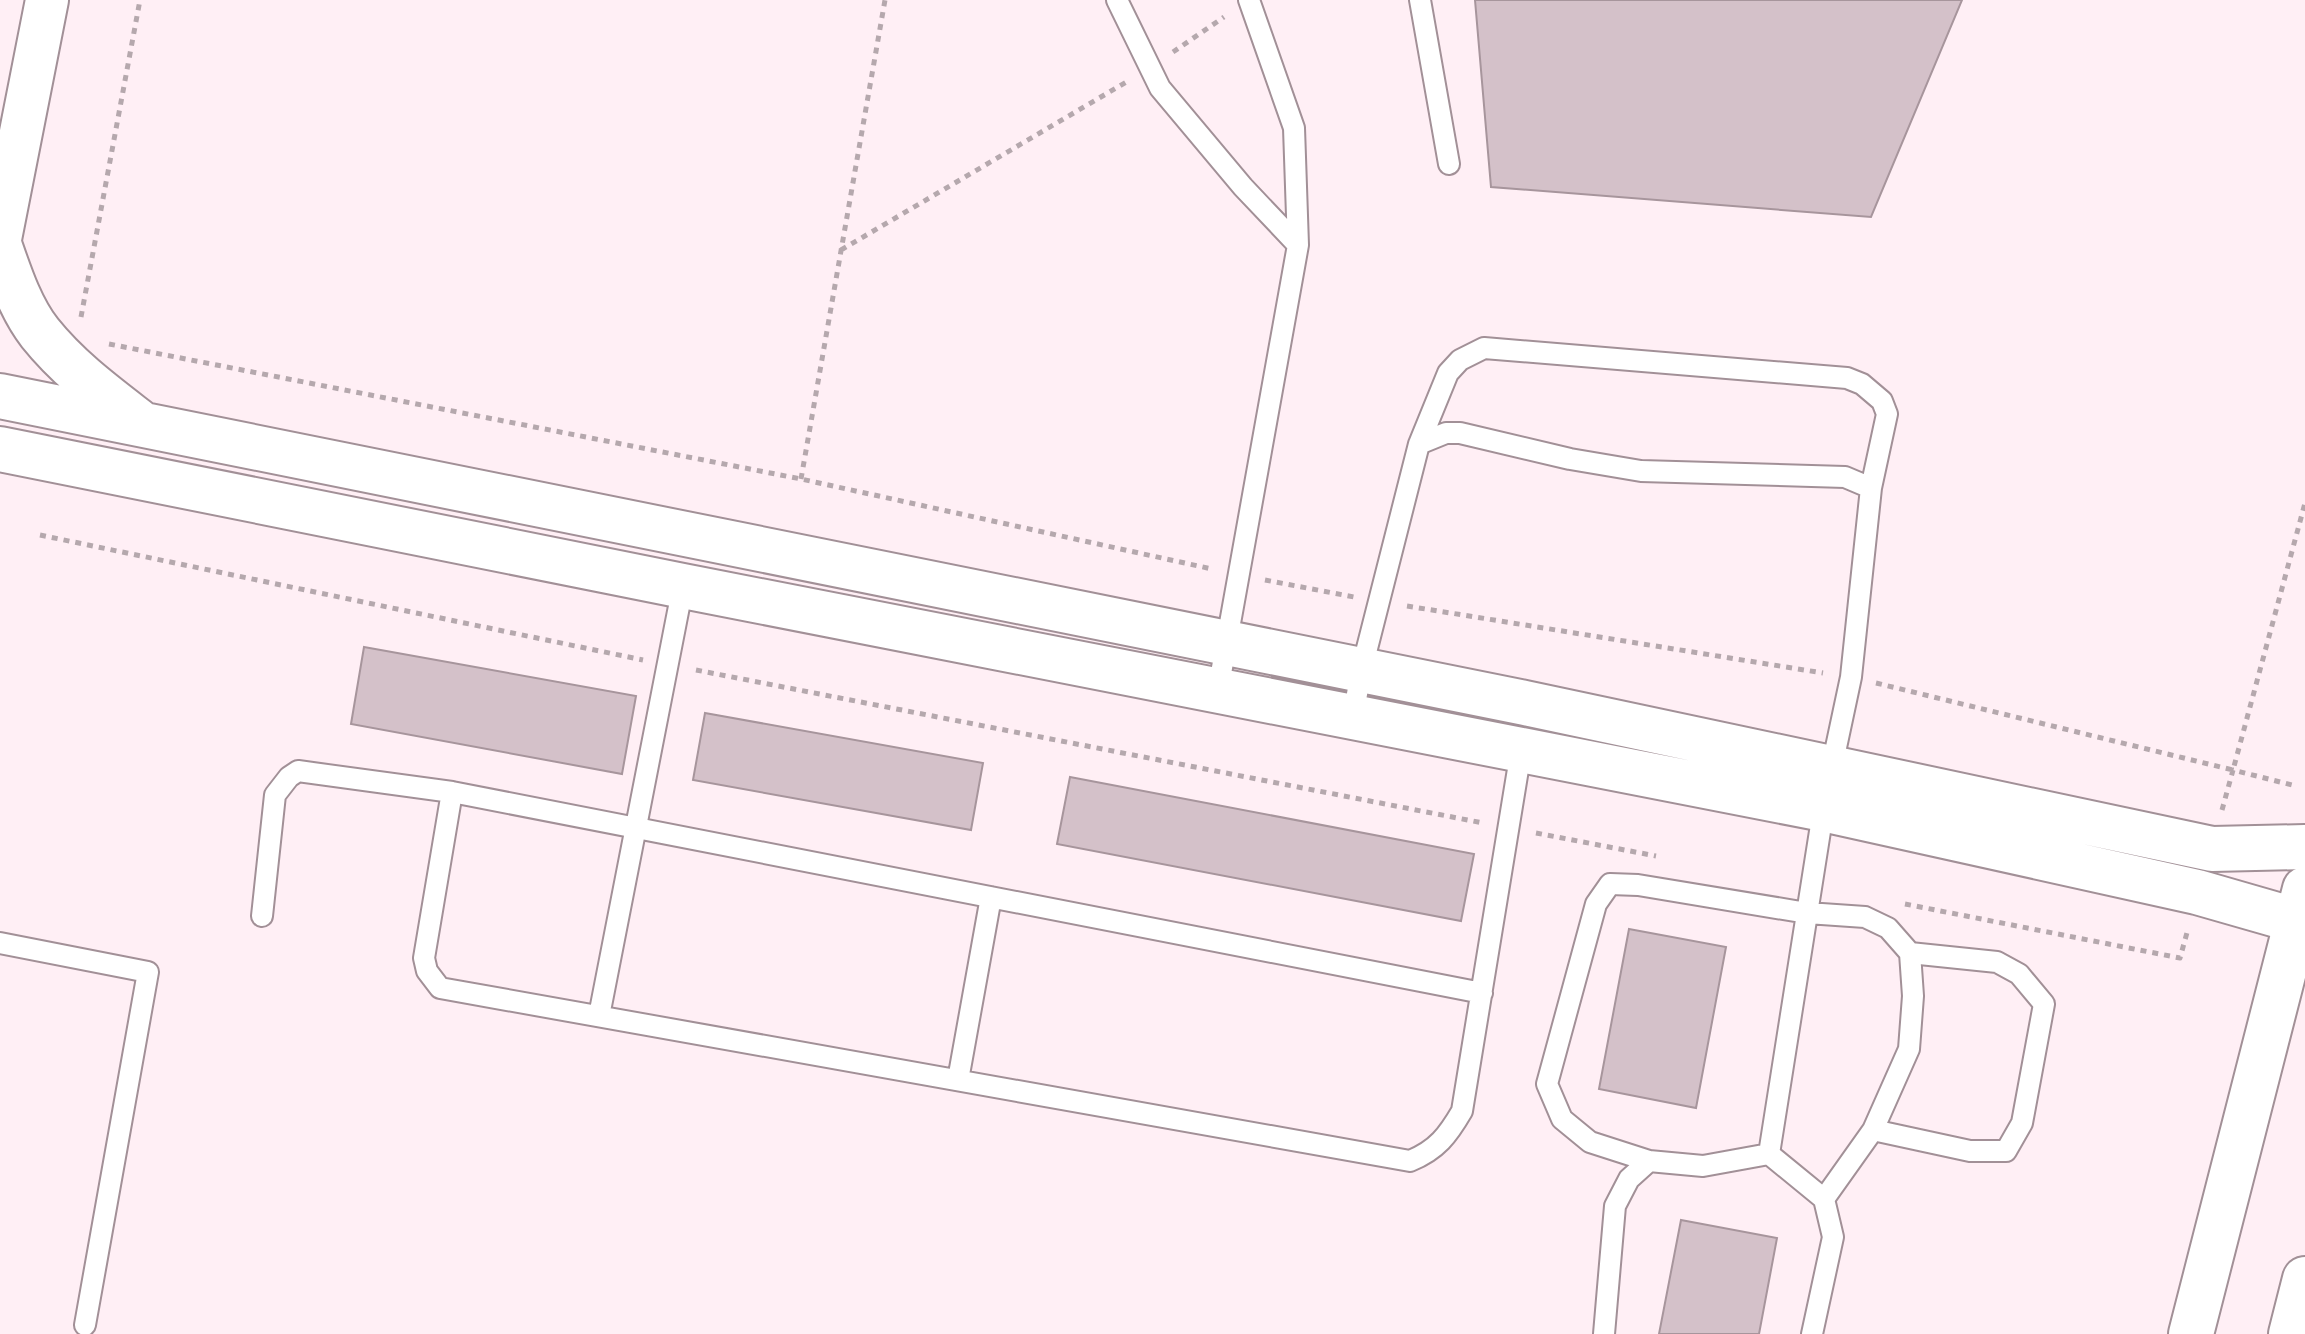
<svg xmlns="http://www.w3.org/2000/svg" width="2305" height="1334" font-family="Spectral,serif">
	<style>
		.building { fill: #d4c1c9; stroke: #a7959c; stroke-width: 2 }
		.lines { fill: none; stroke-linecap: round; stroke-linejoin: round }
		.lane-casing { stroke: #a29097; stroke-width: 24 }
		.street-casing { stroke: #a29097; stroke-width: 46 }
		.secondary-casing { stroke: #a29097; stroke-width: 48 }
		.highway-casing { stroke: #a29097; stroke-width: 48 }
		.path { stroke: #b5a8ad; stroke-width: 5; stroke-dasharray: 6 6; stroke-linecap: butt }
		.lane { stroke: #fff; stroke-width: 20 }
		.street { stroke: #fff; stroke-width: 42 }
		.secondary { stroke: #fff; stroke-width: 44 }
		.highway { stroke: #fff; stroke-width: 44 }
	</style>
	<rect width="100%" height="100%" fill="#ffeff5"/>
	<path class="building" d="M1475,0h487l-91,217 -380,-30z
		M364,647l272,49 -14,78 -271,-50z
		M705,713l278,50 -12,67 -278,-50z
		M1070,777l404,77 -13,67 -404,-77z
		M1629,929l97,18 -30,161 -97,-19z
		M1681,1220l96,18 -18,96h-100z"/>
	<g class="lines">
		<defs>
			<path id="lane" d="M1117,0l43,88 83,99 55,58
				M1420,0l29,164
				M1419,444l27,-11h14l110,26 71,12 204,6 26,11
				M1218,690l80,-445 -4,-117 -45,-128
				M1353,716l8,-44 58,-228 29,-71 12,-13 24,-12 363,30 15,6 20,17 5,13 -16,74 -20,189 -20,94
				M452,792l1030,201
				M262,916l13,-121 14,-18 9,-6 154,21 -28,166 3,13 13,17 970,173c27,-11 38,-26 52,-50l59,-360
				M0,943l148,29 -63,353
				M599,1016l84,-430
				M958,1080l33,-183
				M1873,1130l97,21h36l16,-28 22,-119 -25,-30 -22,-12 -87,-9
				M1769,1154l55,-348
				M1769,1154l55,45 9,38 -21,97
				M1649,1161l-59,-19 -28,-23 -15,-35 49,-180 14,-20 28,1 169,28 58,4 23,11 22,25 3,43 -4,53 -36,81 -49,69
				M1604,1334l11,-128 14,-27 20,-18 54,5 66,-12"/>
			<path id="street" d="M0,239l47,-239"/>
			<path id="secondary" d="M0,247c10,29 21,62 40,86 28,35 63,61 98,88
				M0,396l1525,307 687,146 93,-2
				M0,449l683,137 1140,223 374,83 108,31"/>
			<path id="highway" d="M2191,1334l114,-445
				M2291,1334l14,-55"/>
		</defs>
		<use href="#lane" class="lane-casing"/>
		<use href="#street" class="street-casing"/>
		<use href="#secondary" class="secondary-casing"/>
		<use href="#highway" class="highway-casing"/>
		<path class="path" d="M1173,52l51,-35
			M841,250l287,-169
			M81,317l59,-317
			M109,344l692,135 411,90
			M801,479l84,-479
			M40,535l603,125
			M1265,580l89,17
			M1407,606l416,67
			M696,670l787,153
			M1876,683l357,87 72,-267
			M2222,810l11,-40 59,15
			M1536,833l120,23
			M1905,904l275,54 8,-29"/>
		<use href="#lane" class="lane"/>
		<use href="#street" class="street"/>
		<use href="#secondary" class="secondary"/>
		<use href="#highway" class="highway"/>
	</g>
</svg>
